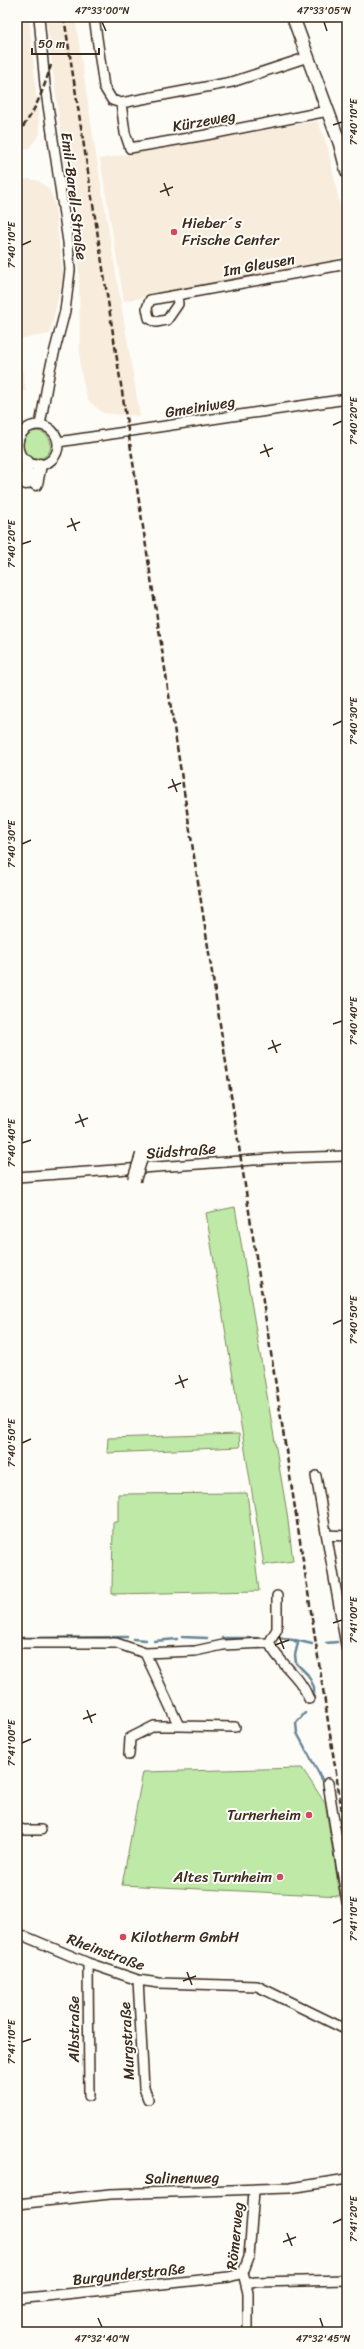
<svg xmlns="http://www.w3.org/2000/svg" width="364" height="2349" font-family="Sriracha,sans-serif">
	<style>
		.built { fill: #f8ecdc }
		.green { fill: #bfe9a6; stroke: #7d8a62 }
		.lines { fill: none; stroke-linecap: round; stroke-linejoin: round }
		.stream { stroke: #698596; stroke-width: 2.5 }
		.minor-casing { stroke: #3b2a1e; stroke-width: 12 }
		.major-casing { stroke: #3b2a1e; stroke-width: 15 }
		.minor { stroke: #fdfcf7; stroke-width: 9 }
		.major { stroke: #fdfcf7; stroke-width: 12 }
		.rail { stroke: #3b2a1e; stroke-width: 2.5; stroke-dasharray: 6 3; stroke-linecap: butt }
		.major-bridge-casing { stroke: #3b2a1e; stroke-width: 15; stroke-linecap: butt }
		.major-bridge { stroke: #fdfcf7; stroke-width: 12 }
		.ticks { fill: none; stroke: #3b2a1e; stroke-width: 1.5 }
		.poi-dot { fill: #d1495b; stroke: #fdfcf7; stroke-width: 1.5 }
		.labels { text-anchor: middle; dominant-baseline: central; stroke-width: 4; stroke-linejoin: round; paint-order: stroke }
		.street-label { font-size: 15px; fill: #3b2a1e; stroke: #fdfcf7 }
		.poi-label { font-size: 15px; fill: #3b2a1e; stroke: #fdfcf7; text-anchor: start }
		.neatline { fill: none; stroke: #3b2a1e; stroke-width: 1.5 }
		.ticks-label { font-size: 10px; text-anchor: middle; fill: #3b2a1e }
	</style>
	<rect width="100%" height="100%" fill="#fdfcf7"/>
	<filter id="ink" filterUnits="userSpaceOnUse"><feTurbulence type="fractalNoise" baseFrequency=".025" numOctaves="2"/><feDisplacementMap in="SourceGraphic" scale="8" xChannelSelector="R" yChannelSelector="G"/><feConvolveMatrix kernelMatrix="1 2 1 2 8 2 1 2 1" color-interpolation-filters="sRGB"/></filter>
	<g filter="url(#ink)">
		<path class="built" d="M17,17h12l11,117 -12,15 -10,1 1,22 -2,3z
			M46,17h29l20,132 45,267 -37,-3 -15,-13 -5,-18 -3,-18 -1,-93z
			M318,121l10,28 19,89v16l-17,7 -206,40 -24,-142z
			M30,179l9,2 10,8 5,12 9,74 -13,59 -33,5v-158z
			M17,340l9,51 -9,3z"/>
		<path class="green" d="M23 445a14 14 0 1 1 28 0a14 14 0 1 1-28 0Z
			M235,1207l52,306 6,48 -29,4 -58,-352z
			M239,1434l1,13 -133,6 1,-15z
			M247,1493l12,98 -147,3 1,-72h5v-28z
			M302,1768l23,35 15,93 -218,-11 21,-113z"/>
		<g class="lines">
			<path class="stream" d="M182,1637l25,1
				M17,1638l110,-1
				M222,1638h35
				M278,1638l15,2 5,3 -3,12 1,8 12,12 6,12v15
				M133,1639l13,1
				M295,1640l17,4
				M154,1641l23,-2
				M326,1643l11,-1
				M305,1713l-9,10 1,10 27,50"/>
			<defs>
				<path id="minor" d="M39,17l6,68 23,157 2,28 -5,41 -15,58 -10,56
					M94,17l10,70 8,13 9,3 111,-21 76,-25
					M121,103l4,30 5,15 76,-13 122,-24
					M177,295l1,9 -11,16 -11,2 -7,-4 -2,-10 3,-8 197,-36
					M18 445a20 20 0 1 1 40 0a20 20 0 1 1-40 0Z
					M58,442l289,-43
					M17,1177l266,-19 64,-2
					M316,1476l31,175
					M327,1535l20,1
					M277,1596v33l-8,14c11,22 31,32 40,56
					M17,1643h99l29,10 50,-2 28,-6 46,-2
					M145,1653l34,73 56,1
					M129,1755l1,-17 24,-12h25
					M328,1783l19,119
					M17,1827l6,3h18
					M17,1933l71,30 50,17 21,3 98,3 90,44
					M88,1963l1,133
					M138,1980l6,108 4,11
					M17,2204l93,-10 180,-6 57,-9
					M246,2284l10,-2 91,-2
					M17,2299l212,-22 14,-4
					M248,2332v-39l-5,-20 6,-16 5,-66"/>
				<path id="major" d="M293,17l47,127 7,27
					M26,483l1,-21
					M36,484l4,-19"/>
			</defs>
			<use href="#minor" class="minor-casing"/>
			<use href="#major" class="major-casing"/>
			<use href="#minor" class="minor"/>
			<use href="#major" class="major"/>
			<path class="rail" d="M64,17l283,1827
				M17,134c17,-19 27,-45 34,-69"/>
			<defs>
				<path id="major-bridge" d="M134,1180l8,-25"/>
			</defs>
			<use href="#major-bridge" class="major-bridge-casing"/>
			<use href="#major-bridge" class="major-bridge"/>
		</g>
	</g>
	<path class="ticks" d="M102,22l4,9M324,22l3,9M333,125l9,-3M164,183l5,13M160,192l13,-5M22,245l9,-4M333,425l9,-4M264,444l5,13M260,453l13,-5M71,518l5,13M67,527l13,-5M22,544l9,-3M333,725l9,-4M172,779l5,13M168,788l13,-5M22,844l9,-4M333,1024l9,-3M272,1040l5,13M268,1049l13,-5M79,1114l5,13M75,1123l13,-5M22,1143l9,-3M333,1324l9,-4M179,1375l5,13M175,1384l13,-5M22,1443l9,-4M333,1623l9,-3M279,1636l5,13M275,1645l14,-5M87,1710l5,13M83,1719l13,-5M22,1743l9,-4M333,1923l9,-4M187,1972l5,13M183,1981l13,-5M22,2042l9,-3M333,2223l9,-4M287,2233l5,13M283,2242l13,-5M98,2318l4,9M320,2318l3,9"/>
	<g class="poi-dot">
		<circle cx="174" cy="232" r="4"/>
		<circle cx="309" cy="1815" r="4"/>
		<circle cx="280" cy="1877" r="4"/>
		<circle cx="123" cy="1937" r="4"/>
	</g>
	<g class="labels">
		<g class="street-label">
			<text transform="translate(204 121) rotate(-10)">Kürzeweg</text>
			<text transform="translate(74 196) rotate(83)">Emil-Barell-Straße</text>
			<text transform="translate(259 265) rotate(-10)">Im Gleusen</text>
			<text transform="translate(200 407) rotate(-9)">Gmeiniweg</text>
			<text transform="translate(181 1151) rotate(-4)">Südstraße</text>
			<text transform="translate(106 1952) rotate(20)">Rheinstraße</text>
			<text transform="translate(74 2029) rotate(-90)">Albstraße</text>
			<text transform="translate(127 2041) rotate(-93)">Murgstraße</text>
			<text transform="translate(182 2178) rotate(-1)">Salinenweg</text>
			<text transform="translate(235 2236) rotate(-84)">Römerweg</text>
			<text transform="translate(129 2274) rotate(-6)">Burgunderstraße</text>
		</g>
		<g class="poi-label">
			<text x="182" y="223">Hieber´s<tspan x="182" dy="17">Frische Center</tspan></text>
			<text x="301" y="1815" text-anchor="end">Turnerheim</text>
			<text x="272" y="1877" text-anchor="end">Altes Turnheim</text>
			<text x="131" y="1937">Kilotherm GmbH</text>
		</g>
	</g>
	<rect width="364" height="2349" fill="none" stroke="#fdfcf7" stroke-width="44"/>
	<path d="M32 48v6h67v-6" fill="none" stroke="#3b2a1e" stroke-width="2"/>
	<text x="38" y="48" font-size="12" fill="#3b2a1e" stroke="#fdfcf7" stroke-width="3" paint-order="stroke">50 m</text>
	<rect x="22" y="22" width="320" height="2305" class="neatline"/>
	<g class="ticks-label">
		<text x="102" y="14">47°33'00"N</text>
		<text x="324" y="14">47°33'05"N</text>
		<text transform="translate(353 122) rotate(-90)" y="4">7°40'10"E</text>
		<text transform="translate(11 245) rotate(-90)" y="4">7°40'10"E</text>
		<text transform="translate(353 421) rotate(-90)" y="4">7°40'20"E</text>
		<text transform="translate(11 544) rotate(-90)" y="4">7°40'20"E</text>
		<text transform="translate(353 721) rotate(-90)" y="4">7°40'30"E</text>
		<text transform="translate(11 844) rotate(-90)" y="4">7°40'30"E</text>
		<text transform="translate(353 1021) rotate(-90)" y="4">7°40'40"E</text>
		<text transform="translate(11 1143) rotate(-90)" y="4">7°40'40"E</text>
		<text transform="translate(353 1320) rotate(-90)" y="4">7°40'50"E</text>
		<text transform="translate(11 1443) rotate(-90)" y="4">7°40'50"E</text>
		<text transform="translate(353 1620) rotate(-90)" y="4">7°41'00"E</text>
		<text transform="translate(11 1743) rotate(-90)" y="4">7°41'00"E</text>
		<text transform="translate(353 1919) rotate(-90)" y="4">7°41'10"E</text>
		<text transform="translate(11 2042) rotate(-90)" y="4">7°41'10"E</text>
		<text transform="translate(353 2219) rotate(-90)" y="4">7°41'20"E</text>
		<text x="102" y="2342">47°32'40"N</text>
		<text x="323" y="2342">47°32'45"N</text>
	</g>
</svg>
